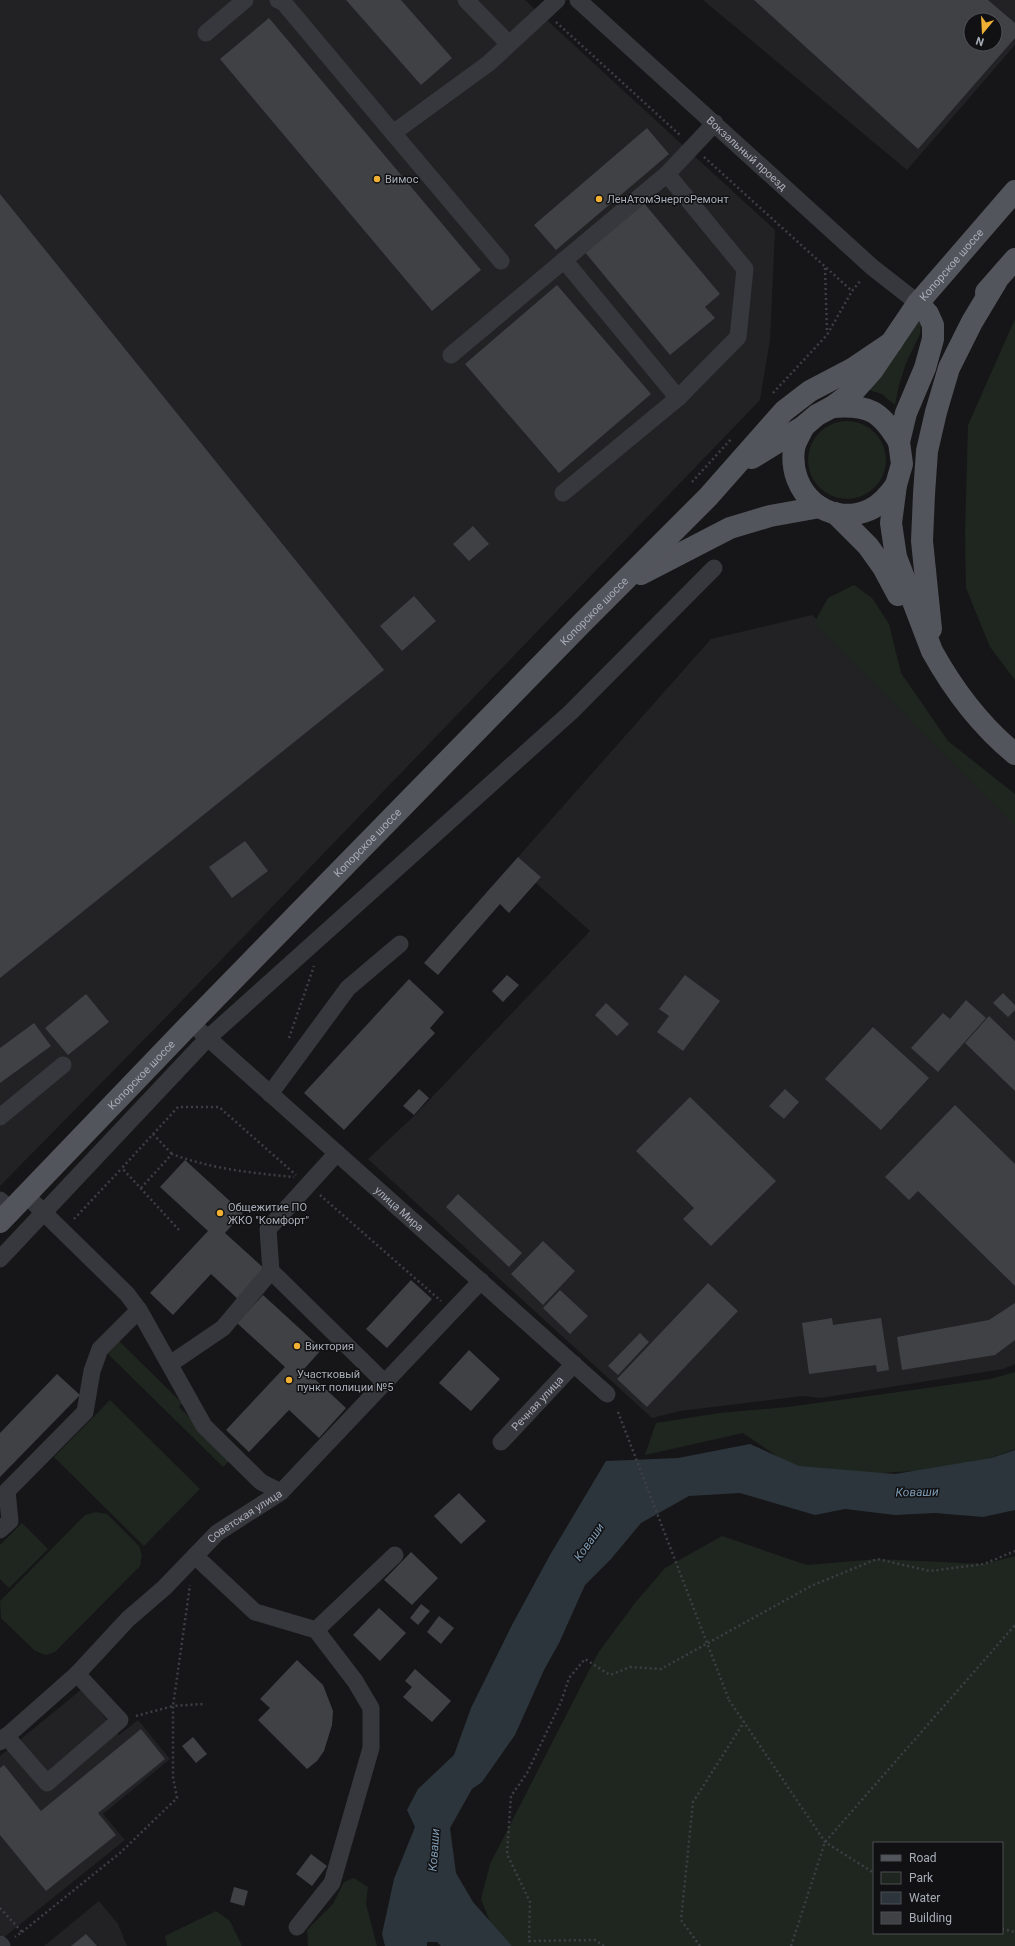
<svg xmlns="http://www.w3.org/2000/svg" width="1015" height="1946" font-family="Roboto,sans-serif">
	<style>
		.built { fill: #222225; fill-rule: evenodd }
		.green { fill: #1e261f; fill-rule: evenodd }
		.water { fill: #2c353c }
		.building { fill: #404145; fill-rule: evenodd }
		.lines { fill: none; stroke-linecap: round; stroke-linejoin: round }
		.path { stroke: #3d3f44; stroke-width: 2.5; stroke-dasharray: 2 3; stroke-linecap: butt }
		.minor { stroke: #37383d; stroke-width: 17 }
		.major { stroke: #53555c; stroke-width: 22 }
		.path-bridge { stroke: #3d3f44; stroke-width: 2.5; stroke-dasharray: 2 3; stroke-linecap: butt }
		.poi-dot { fill: #f2b134; stroke: #111113; stroke-width: 1.5 }
		.labels { text-anchor: middle; dominant-baseline: central; stroke-width: 3; stroke-linejoin: round; paint-order: stroke }
		.street-label { font-size: 11px; fill: #a8adb8; stroke: #111113 }
		.poi-label { font-size: 11px; fill: #a8adb8; stroke: #111113; text-anchor: start }
		.water-label { font-size: 12px; font-style: italic; fill: #7f9bb3; stroke: #111113 }
	</style>
	<rect width="100%" height="100%" fill="#161618"/>
	<path class="built" d="M0,0h525l250,230 -5,110 -10,60 -590,613 -170,173z
		M703,0h312v45l-108,125zM971,20h24v24h-24z
		M812,615l203,190v559l-12,5 -182,29 -18,-2 -123,15 -28,7 -284,-259 46,-43 176,-185 -54,-48 5,-6 -23,-20 193,-218z
		M82,1689l37,46 19,-15 32,39 -67,55 22,26 -122,98 -3,-4v-178z
		M99,1901l19,23 9,22h-83z"/>
	<path class="green" d="M919,315l2,9 -1,10 -14,29 -7,22 -4,20 -13,-11 -16,-5z
		M1015,319v361l-25,-33 -24,-59 -1,-54 3,-109z
		M808 460a39 39 0 1 1 78 0a39 39 0 1 1-78 0Z
		M854,585l18,13 17,26 12,49 47,68 67,53v32l-201,-203 14,-25z
		M117,1339l65,64 -3,4 52,52 -8,8 -118,-116z
		M1015,1372v77l-25,9 -61,12 -63,4 -67,-3 -56,-38 -98,22 11,-32 63,-10 68,-6 90,-12 113,-16z
		M110,1400l90,89 -56,57 -90,-89z
		M96,1512l11,2 32,32 3,9 -2,11 -85,86 -9,3 -11,-4 -34,-33 -1,-17 85,-86z
		M22,1523l26,26 -39,39 -9,-9v-34z
		M722,1536l85,29 71,-6 106,5 31,-8v390h-506l-17,-19 -11,-28 9,-35 108,-211 37,-50 30,-35zM874,1843h128v90h-128z
		M354,1878l14,9 -2,17 11,42h-69l-1,-16 26,-26 11,-22z
		M216,1911l14,10 12,25h-75l-2,-10z"/>
	<path class="water" d="M750,1444l49,22 96,8 96,-16 24,-8v60l-32,7 -48,-4 -40,2 -50,-6 -30,6 -75,-22 -51,3 -48,27 -30,36 -26,26 -26,58 -15,27 -29,65 -33,47 -10,7 -22,39 6,45 17,29 39,44h-71l-4,-4h-10v4h-42l-3,-12 12,-55 21,-52 -8,-17 11,-21 36,-34 17,-47 41,-83 38,-70 56,-94 72,-3z"/>
	<path class="building" d="M346,0h55l51,58 -31,27z
		M754,0h234l27,23v15l-97,111zM971,20h24v24h-24z
		M269,18l212,252 -49,41 -212,-252z
		M647,128l22,26 -113,96 -22,-25z
		M0,194l384,476 -384,308z
		M643,202l77,92 -15,13 10,11 -45,37 -86,-104z
		M557,285l94,109 -92,79 -94,-109z
		M473,526l16,18 -20,17 -16,-17z
		M414,596l22,25 -34,30 -22,-25z
		M245,841l23,30 -36,27 -23,-31z
		M518,857l23,20 -32,36 -9,-9 -62,71 -14,-12z
		M507,975l12,10 -16,17 -11,-11z
		M685,975l35,26 -37,50 -26,-19 12,-16 -10,-7z
		M409,979l35,33 -14,16 5,5 -91,97 -40,-37z
		M1003,993l12,12v5l-7,7 -15,-14z
		M86,994l23,28 -41,33 -23,-27z
		M966,1000l20,18 -48,54 -27,-24 32,-35 7,6z
		M606,1003l23,21 -12,12 -22,-21z
		M989,1016l26,25v50l-50,-48z
		M34,1023l17,23 -51,37v-35z
		M873,1027l56,51 -48,52 -56,-51z
		M419,1089l10,9 -15,17 -11,-9z
		M785,1089l14,13 -15,17 -15,-13z
		M690,1097l86,84 -65,65 -28,-27 11,-11 -58,-57z
		M955,1105l60,59v122l-97,-95 -9,9 -24,-23z
		M185,1160l58,53 -18,20 43,39 -27,30 -30,-28 -38,41 -23,-22 58,-62 -48,-44z
		M458,1194l64,59 -13,14 -63,-60z
		M543,1241l32,30 -32,34 -32,-31z
		M411,1280l21,19 -45,49 -21,-19z
		M708,1283l30,28 -91,96 -30,-28z
		M560,1290l28,26 -18,18 -27,-26z
		M263,1295l59,54 -18,20 42,39 -27,30 -30,-28 -40,42 -23,-22 59,-63 -48,-44z
		M1015,1303v37l-20,15 -93,15 -5,-33 92,-17z
		M832,1318l1,7 48,-7 8,52 -12,2 -1,-7 -67,9 -7,-51z
		M640,1333l9,9 -31,33 -10,-9z
		M469,1350l31,29 -29,32 -32,-28z
		M57,1374l23,21 -80,82v-44z
		M459,1493l27,28 -25,23 -27,-28z
		M411,1552l27,26 -26,27 -28,-25z
		M421,1604l9,7 -12,14 -8,-7z
		M379,1608l27,25 -26,28 -27,-26z
		M439,1616l15,12 -13,16 -14,-12z
		M297,1660l26,25 10,26 -1,14 -8,26 -7,10 -10,8 -49,-49 12,-12 -10,-9z
		M415,1669l36,32 -19,21 -29,-25 9,-10 -7,-6z
		M141,1729l24,30 -67,54 18,22 -70,56 -46,-56v-67l4,-3 37,46z
		M193,1737l14,17 -11,9 -14,-17z
		M311,1854l16,12 -15,20 -16,-12z
		M234,1887l14,4 -4,15 -14,-4z
		M86,1934l11,12h-26z"/>
	<g class="lines">
		<path class="path" d="M556,22l125,114
			M704,157l148,134
			M825,268l2,65
			M773,393l54,-58 25,-44 9,-11
			M692,482l40,-44
			M289,1038l25,-72
			M153,1134l19,20
			M141,1188l31,-34c39,15 81,19 122,23
			M320,1195l121,106
			M74,1219l48,-51
			M179,1230l-57,-62 56,-61h41l77,68
			M729,1700l96,142 49,31
			M136,1716l37,-10 17,-121
			M0,1908l22,24 -7,5
			M1002,1929l13,3
			M22,1932l98,-79 57,-55 -4,-21v-71l30,-2
			M604,1946l-9,-6 -66,1 1,-39 -23,-48 4,-58 16,-23 34,-71 8,-24 16,-19 25,16 20,-8 31,2 150,-83 66,-27 53,12 54,-7 31,-13
			M700,1946l-19,-26 12,-118 51,-80
			M791,1946l34,-104 190,-217"/>
		<g class="minor">
			<path d="M278,0l6,3 109,130 96,-70 68,-63"/>
			<path d="M466,0l43,44"/>
			<path id="s1" d="M578,0l294,267 46,36"/>
			<path d="M206,33l39,-33"/>
			<path d="M393,133l108,128"/>
			<path d="M564,260l114,138"/>
			<path d="M451,355l216,-181 48,-51"/>
			<path d="M563,493l115,-95 60,-61 7,-68 -78,-95"/>
			<path id="s2" d="M200,1031l407,363"/>
			<path d="M270,1094l78,-106 52,-44"/>
			<path d="M0,1117l63,-52"/>
			<path d="M337,1153l-69,76 3,42 113,111"/>
			<path d="M0,1200l11,11"/>
			<path d="M35,1204l92,90 12,16 65,116 57,56 20,10"/>
			<path d="M0,1259l208,-221 363,-326 143,-144"/>
			<path d="M170,1364l53,-36 48,-57"/>
			<path id="s3" d="M501,1442l73,-78"/>
			<path d="M0,1530l10,-9 -3,-30 78,-79 7,-41 8,-22 39,-39"/>
			<path d="M195,1556l60,56 61,18 39,51 16,27v40l-39,135 -35,44"/>
			<path d="M316,1630l79,-75"/>
			<path d="M6,1736l41,47 73,-63 -43,-46"/>
			<path id="s4" d="M0,1742l77,-68 51,-55 36,-31 53,-55 64,-41 200,-211"/>
			<path d="M0,1944l2,2"/>
		</g>
		<g class="major">
			<path d="M986,292l29,-33"/>
			<path d="M918,303l10,11 5,11v14l-8,29 -19,45 -7,29 3,22 -6,21 -5,38 5,34 36,94c21,38 49,75 83,103"/>
			<path d="M832,407c36,-3 49,4 67,35"/>
			<path d="M804,426c-3,7 -9,15 -10,23 -6,43 33,79 75,61 12,-5 20,-15 27,-25"/>
			<path id="s5" d="M752,458l52,-32 13,-11 15,-8 23,-17 17,-19 46,-68 97,-112"/>
			<path d="M835,513l33,33 15,21 15,28"/>
			<path d="M641,574l89,-46 40,-12 50,-9"/>
			<path d="M931,629l-9,-88 2,-47 3,-43 9,-39 13,-44 23,-46 24,-40"/>
			<path id="s6" d="M0,1222l191,-199 394,-403 123,-123 76,-86 26,-20 42,-22 40,-27"/>
		</g>
		<path class="path-bridge" d="M618,1412l111,288"/>
	</g>
	<g class="poi-dot">
		<circle cx="377" cy="179" r="4"/>
		<circle cx="599" cy="199" r="4"/>
		<circle cx="220" cy="1213" r="4"/>
		<circle cx="297" cy="1346" r="4"/>
		<circle cx="289" cy="1380" r="4"/>
	</g>
	<g class="labels">
		<g class="street-label">
			<text stroke="none"><textPath href="#s1" startOffset="228">Вокзальный проезд</textPath></text>
			<text stroke="none"><textPath href="#s5" startOffset="282">Копорское шоссе</textPath></text>
			<text stroke="none"><textPath href="#s6" startOffset="852">Копорское шоссе</textPath></text>
			<text stroke="none"><textPath href="#s6" startOffset="528">Копорское шоссе</textPath></text>
			<text stroke="none"><textPath href="#s6" startOffset="204">Копорское шоссе</textPath></text>
			<text stroke="none"><textPath href="#s2" startOffset="267">улица Мира</textPath></text>
			<text stroke="none"><textPath href="#s3" startOffset="53">Речная улица</textPath></text>
			<text stroke="none"><textPath href="#s4" startOffset="334">Советская улица</textPath></text>
		</g>
		<g class="poi-label">
			<text x="385" y="179">Вимос</text>
			<text x="607" y="199">ЛенАтомЭнергоРемонт</text>
			<text x="228" y="1207">Общежитие ПО<tspan x="228" dy="13">ЖКО "Комфорт"</tspan></text>
			<text x="305" y="1346">Виктория</text>
			<text x="297" y="1374">Участковый<tspan x="297" dy="13">пункт полиции №5</tspan></text>
		</g>
		<g class="water-label">
			<text transform="translate(917 1492) rotate(-1)">Коваши</text>
			<text transform="translate(589 1542) rotate(-55)">Коваши</text>
			<text transform="translate(434 1850) rotate(-86)">Коваши</text>
		</g>
	</g>
	<rect x="873" y="1842" width="130" height="92" fill="#111113" stroke="#4d4f55"/>
	<rect x="881" y="1855" width="20" height="6" fill="#53555c" stroke="#4d4f55"/>
	<text x="909" y="1862" font-size="12" fill="#a8adb8">Road</text>
	<rect x="881" y="1872" width="20" height="12" fill="#1e261f" stroke="#4d4f55"/>
	<text x="909" y="1882" font-size="12" fill="#a8adb8">Park</text>
	<rect x="881" y="1892" width="20" height="12" fill="#2c353c" stroke="#4d4f55"/>
	<text x="909" y="1902" font-size="12" fill="#a8adb8">Water</text>
	<rect x="881" y="1912" width="20" height="12" fill="#404145" stroke="#4d4f55"/>
	<text x="909" y="1922" font-size="12" fill="#a8adb8">Building</text>
	<g transform="translate(983 32) rotate(198)"><circle r="19" fill="#111113" stroke="#4d4f55"/>
	<path d="M0-3L7 15L0 10L-7 15Z" fill="#f2b134"/>
	<text y="-6" font-size="11" font-weight="bold" text-anchor="middle" fill="#a8adb8">N</text>
	</g>
</svg>
